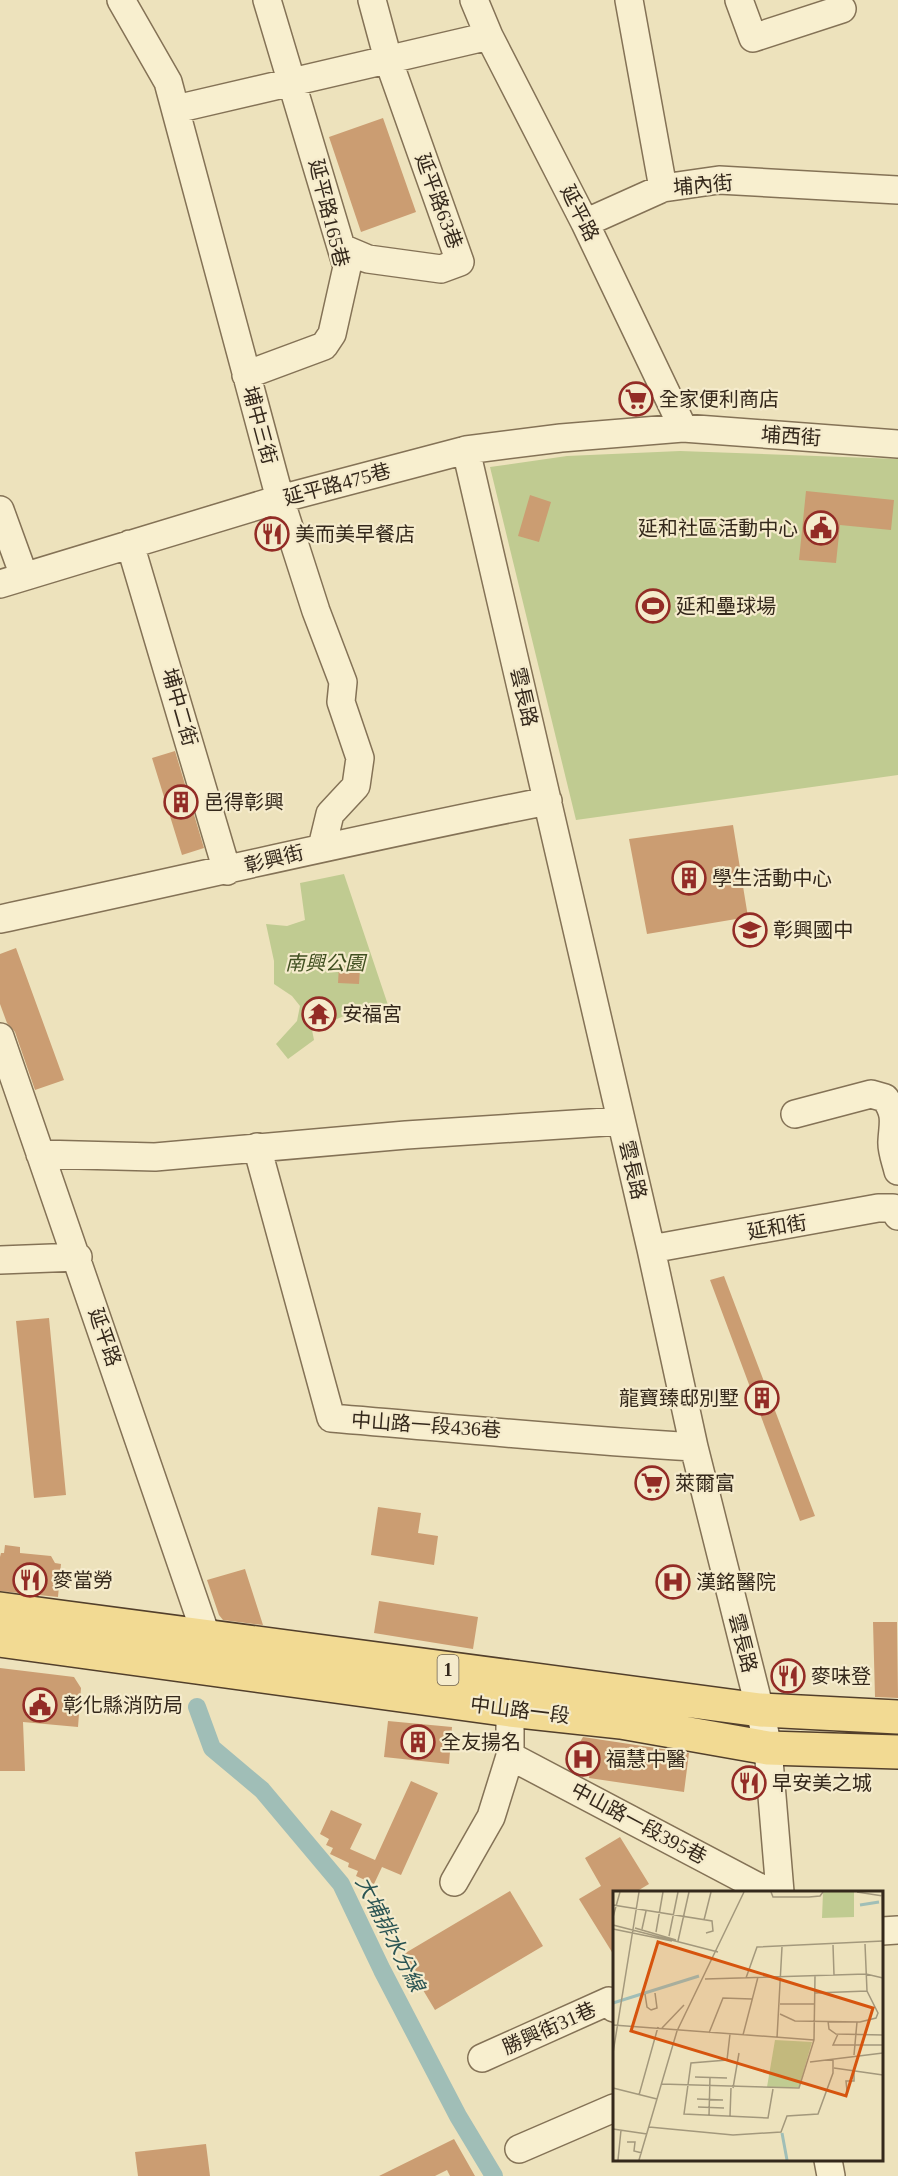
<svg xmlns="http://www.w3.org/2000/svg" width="898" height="2176" font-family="'Times New Roman','Noto Sans TC',serif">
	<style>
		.green { fill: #c0cb91 }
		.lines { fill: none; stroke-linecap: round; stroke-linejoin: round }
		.canal { stroke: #a0beb7; stroke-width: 18 }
		.building { fill: #cb9d72 }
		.minor-casing { stroke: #847256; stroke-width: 30 }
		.major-casing { stroke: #523f2b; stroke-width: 36 }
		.minor { stroke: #f8efcf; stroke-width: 27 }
		.major { stroke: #f2da93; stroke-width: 33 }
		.labels { text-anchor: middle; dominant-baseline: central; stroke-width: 4.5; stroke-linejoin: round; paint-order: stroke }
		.shield { fill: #f5ebcc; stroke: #6e6250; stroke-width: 1.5 }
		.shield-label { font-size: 18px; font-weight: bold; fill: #34281b }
		.street-label { font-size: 20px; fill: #34281b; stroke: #f5ebcc }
		.poi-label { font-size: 20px; fill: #34281b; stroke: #f5ebcc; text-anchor: start }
		.park-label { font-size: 20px; font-style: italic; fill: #415021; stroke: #f5ebcc }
		.water-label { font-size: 21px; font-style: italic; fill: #2a5453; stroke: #f5ebcc }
		.inset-river { fill: none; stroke: #a0beb7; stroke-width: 3 }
		.inset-road { fill: none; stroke: #a3987c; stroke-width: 1.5 }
		.view { fill: #d6540e; fill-opacity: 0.15; stroke: #d6540e; stroke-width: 3 }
		.inset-edge { fill: none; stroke: #34281b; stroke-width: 3 }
	</style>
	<rect width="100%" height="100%" fill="#ede2bc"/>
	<path class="green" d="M680,451l218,8v316l-322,45 -86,-353 77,-11z
		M344,874l45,134 -32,12 -11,-5 -34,15 2,10 -26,19 -12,-15 21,-23 3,-15 -8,-10 -18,-12v-23l-8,-37 21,2 18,-6 -5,-37z"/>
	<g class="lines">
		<path class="canal" d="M197,1707l15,41 50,42 79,94 41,86 76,146 36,60"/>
	</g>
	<path class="building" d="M383,118l33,94 -55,20 -32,-95z
		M806,491l88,9 -3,30 -51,-5 -4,38 -37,-3z
		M530,495l21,7 -12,40 -21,-6z
		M175,751l29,97 -22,7 -30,-97z
		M733,825l15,92 -101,17 -18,-95z
		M16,948l48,132 -29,10 -20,-58 -8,-9 -7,-19v-50z
		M339,966l21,2 -1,16 -21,-1z
		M328,1001l7,18 -11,6 -14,1 -6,-17z
		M724,1276l91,240 -15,5 -90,-241z
		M49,1318l17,177 -32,3 -18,-177z
		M378,1507l43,6 -3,20 20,3 -4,29 -63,-10z
		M5,1545l15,2v6l31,3 4,7 6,1 -3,33 -58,-6v-34l1,-4h3z
		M245,1569l18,56 -40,-5 -4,-5 -12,-35z
		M379,1601l99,16 -5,32 -99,-16z
		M873,1622h24l1,76 -23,-1z
		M0,1668l74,9 7,11 -3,39 -55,-5 2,49h-25z
		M388,1721l64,6 -3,37 -65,-7z
		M583,1737l106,16 -5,39 -95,-14 4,-20 -10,-2 -6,-9z
		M411,1781l27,12 -37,82 -19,-8 -8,17 -18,-8 2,-5 -10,-4 1,-4 -19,-9 3,-6 -7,-3 3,-6 -9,-5 11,-24 31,14 -12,25 25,11z
		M620,1837l29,47 -15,9h-19v64l-36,-58 22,-13 -16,-28z
		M510,1891l33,55 -108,64 -33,-55z
		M454,2139l21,37h-25l-3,-6 -12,6h-56z
		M206,2144l4,32h-72l-3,-24z"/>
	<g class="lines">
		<defs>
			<path id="minor" d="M121,0l47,82 112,417 36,112 27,71 -2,20 19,56 -4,28 -26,28 -8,33
				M474,0l15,36 96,187 98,205
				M629,0l34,188
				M739,0l14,38 89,-29
				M176,109l313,-73
				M585,223l78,-35 56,-8 179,10
				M342,248l26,11 73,10 19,-7 -72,-203 -16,-59
				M246,375l78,-29 8,-12 15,-67 -80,-267
				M466,450l185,799 43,198 66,263 8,38 12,144
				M0,510l24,66
				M130,544l97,327
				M0,584l280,-85 186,-49 95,-12 122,-10 215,16
				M0,919c183,-39 364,-82 548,-118
				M0,1037l207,601
				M795,1114l76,-20 14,4c12,17 8,25 7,43 -1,9 4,21 6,30
				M257,1147l74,271c121,10 242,22 363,29
				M40,1154l115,3 251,-22 215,-14
				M651,1249l227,-41h15l5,8
				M0,1260l78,-3
				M510,1756l258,136
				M454,1882l37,-65 19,-61v-46
				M882,1931l16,-1
				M482,2058l127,-57 5,7
				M519,2149l95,-41
				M828,2160l3,16"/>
			<path id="major" d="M0,1609l760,101 138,7
				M0,1640l510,70 111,12 147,26 130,4"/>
		</defs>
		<use href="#minor" class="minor-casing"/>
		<use href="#major" class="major-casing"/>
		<use href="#minor" class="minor"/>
		<use href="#major" class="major"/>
	</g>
	<defs>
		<symbol id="supermarket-ring" viewBox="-11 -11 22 22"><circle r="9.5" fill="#f5ebcc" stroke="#932c26" stroke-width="1.5"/><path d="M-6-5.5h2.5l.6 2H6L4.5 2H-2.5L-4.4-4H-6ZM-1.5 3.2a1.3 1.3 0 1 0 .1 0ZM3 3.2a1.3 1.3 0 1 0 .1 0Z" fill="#932c26"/></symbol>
		<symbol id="civic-ring" viewBox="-11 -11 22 22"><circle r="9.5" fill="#f5ebcc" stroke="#932c26" stroke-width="1.5"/><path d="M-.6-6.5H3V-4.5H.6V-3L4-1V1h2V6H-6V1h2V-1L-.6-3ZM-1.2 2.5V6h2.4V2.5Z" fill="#932c26"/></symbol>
		<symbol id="restaurant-ring" viewBox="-11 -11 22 22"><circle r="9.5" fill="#f5ebcc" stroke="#932c26" stroke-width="1.5"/><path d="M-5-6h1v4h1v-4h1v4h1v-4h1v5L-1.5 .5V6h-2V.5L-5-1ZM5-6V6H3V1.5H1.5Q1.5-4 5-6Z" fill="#932c26"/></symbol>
		<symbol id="stadium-ring" viewBox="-11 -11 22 22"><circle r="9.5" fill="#f5ebcc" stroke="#932c26" stroke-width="1.5"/><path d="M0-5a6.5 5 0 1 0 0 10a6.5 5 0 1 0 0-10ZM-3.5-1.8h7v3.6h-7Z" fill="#932c26"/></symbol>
		<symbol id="building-ring" viewBox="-11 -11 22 22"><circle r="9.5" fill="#f5ebcc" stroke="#932c26" stroke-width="1.5"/><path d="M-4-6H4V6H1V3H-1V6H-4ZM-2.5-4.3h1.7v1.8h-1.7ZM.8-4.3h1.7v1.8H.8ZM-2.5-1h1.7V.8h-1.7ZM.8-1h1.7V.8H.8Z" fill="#932c26"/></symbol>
		<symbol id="school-ring" viewBox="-11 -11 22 22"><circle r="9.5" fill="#f5ebcc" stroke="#932c26" stroke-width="1.5"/><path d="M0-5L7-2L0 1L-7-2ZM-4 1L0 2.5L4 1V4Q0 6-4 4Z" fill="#932c26"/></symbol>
		<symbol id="temple-ring" viewBox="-11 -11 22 22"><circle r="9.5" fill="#f5ebcc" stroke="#932c26" stroke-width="1.5"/><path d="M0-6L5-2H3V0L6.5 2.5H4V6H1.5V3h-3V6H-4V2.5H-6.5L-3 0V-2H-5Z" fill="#932c26"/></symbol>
		<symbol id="hospital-ring" viewBox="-11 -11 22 22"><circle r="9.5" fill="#f5ebcc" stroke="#932c26" stroke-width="1.5"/><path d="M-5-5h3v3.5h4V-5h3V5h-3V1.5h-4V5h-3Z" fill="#932c26"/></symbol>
	</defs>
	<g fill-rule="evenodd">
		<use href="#supermarket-ring" x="617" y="380" width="38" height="38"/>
		<use href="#civic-ring" x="802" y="509" width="38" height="38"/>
		<use href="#restaurant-ring" x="253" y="515" width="38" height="38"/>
		<use href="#stadium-ring" x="634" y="587" width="38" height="38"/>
		<use href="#building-ring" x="162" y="783" width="38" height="38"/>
		<use href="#building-ring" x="670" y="859" width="38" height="38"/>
		<use href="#school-ring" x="731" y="911" width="38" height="38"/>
		<use href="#temple-ring" x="300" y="995" width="38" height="38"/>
		<use href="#building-ring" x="743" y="1379" width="38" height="38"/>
		<use href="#supermarket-ring" x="633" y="1464" width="38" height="38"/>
		<use href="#restaurant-ring" x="11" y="1561" width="38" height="38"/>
		<use href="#hospital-ring" x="654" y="1563" width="38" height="38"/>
		<use href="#restaurant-ring" x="769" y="1657" width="38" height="38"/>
		<use href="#civic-ring" x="21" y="1686" width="38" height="38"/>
		<use href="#building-ring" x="399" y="1723" width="38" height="38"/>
		<use href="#hospital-ring" x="564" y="1740" width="38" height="38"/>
		<use href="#restaurant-ring" x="730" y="1764" width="38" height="38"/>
	</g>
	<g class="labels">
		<rect class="shield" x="437.5" y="1655" width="21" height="30" rx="4.5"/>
		<g class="shield-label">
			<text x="448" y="1670">1</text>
		</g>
		<g class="street-label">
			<text transform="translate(703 185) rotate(-5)">埔內街</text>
			<text transform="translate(439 201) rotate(70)">延平路63巷</text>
			<text transform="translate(329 213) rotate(76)">延平路165巷</text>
			<text transform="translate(580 213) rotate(63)">延平路</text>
			<text transform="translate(260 425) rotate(75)">埔中三街</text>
			<text transform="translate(791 436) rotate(4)">埔西街</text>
			<text transform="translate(337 484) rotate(-15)">延平路475巷</text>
			<text transform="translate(524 697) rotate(77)">雲長路</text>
			<text transform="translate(180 707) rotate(74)">埔中二街</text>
			<text transform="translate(274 859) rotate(-14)">彰興街</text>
			<text transform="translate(633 1170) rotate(77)">雲長路</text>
			<text transform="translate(777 1227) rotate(-10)">延和街</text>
			<text transform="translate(105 1337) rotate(71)">延平路</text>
			<text transform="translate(426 1425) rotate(4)">中山路一段436巷</text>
			<text transform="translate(743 1643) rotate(76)">雲長路</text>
			<text transform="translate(520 1710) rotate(7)">中山路一段</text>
			<text transform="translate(639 1823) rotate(28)">中山路一段395巷</text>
			<text transform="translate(549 2028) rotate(-24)">勝興街31巷</text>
		</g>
		<g class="poi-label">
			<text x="659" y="399">全家便利商店</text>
			<text x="798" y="528" text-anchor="end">延和社區活動中心</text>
			<text x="295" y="534">美而美早餐店</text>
			<text x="676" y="606">延和壘球場</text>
			<text x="204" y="802">邑得彰興</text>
			<text x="712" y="878">學生活動中心</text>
			<text x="773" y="930">彰興國中</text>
			<text x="342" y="1014">安福宮</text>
			<text x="739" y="1398" text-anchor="end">龍寶臻邸別墅</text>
			<text x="675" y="1483">萊爾富</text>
			<text x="53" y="1580">麥當勞</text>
			<text x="696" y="1582">漢銘醫院</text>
			<text x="811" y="1676">麥味登</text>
			<text x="63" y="1705">彰化縣消防局</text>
			<text x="441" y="1742">全友揚名</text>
			<text x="606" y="1759">福慧中醫</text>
			<text x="772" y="1783">早安美之城</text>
		</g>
		<g class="park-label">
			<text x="325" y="963">南興公園</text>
		</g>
		<g class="water-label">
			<text transform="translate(390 1934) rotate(63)">大埔排水分線</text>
		</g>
	</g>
	<g transform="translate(613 1891)">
		<rect width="270" height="270" fill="#ede2bc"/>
		<path d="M210,1h31v25l-32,1zM162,149l37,2 -13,45h-32z" fill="#c0cb91"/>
		<path class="inset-river" d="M247,14l19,-3M0,112l86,-27M169,242l5,27"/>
		<path class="inset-road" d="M158,1l2,5h36l11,-1 3,-4M244,1l26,4M269,1l1,46M0,14l99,16 1,10 -7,2M0,26l7,-25M91,29l7,-28M0,34l105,27M22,37l41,12M0,38l59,12M29,38l4,-18M43,41l7,-40M56,45l9,-44M65,50l11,-49M220,54l1,30M133,87l11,-31 126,-6M92,88l161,-5 17,4M202,102l52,-2M32,103l2,13 4,3M167,113h35M38,119l6,-2 -2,-15M167,123l15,7 65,1 16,-4 2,-5 -11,-22 -2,-47M215,130l1,8 7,5 47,1M0,134l201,15M49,137l22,-23M96,142l14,-35 29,1M117,143l-3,26 -36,3 -7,51 84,4 5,-29M225,143l-5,11h50M130,144l15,-58M164,147l5,-91M0,162l26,-161M241,164l3,-33M197,171l73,-9M221,177l49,7M82,186l32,1M48,193l138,4 15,-48 1,-64M0,197l44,11M120,197l6,-35M234,200l-1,-10h8v-11M26,204l19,-68M84,208l26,1M85,216l26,1M96,225l1,-39M117,225l1,-28M36,236l84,8 48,-3 6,-16 31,-2 15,-41v-14M0,238l34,5M14,251h8l-1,9 8,2M5,269l3,-30M26,269l38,-129 67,-139"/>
		<path class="view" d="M45,51l215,66 -27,88 -215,-65z"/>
		<rect width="270" height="270" class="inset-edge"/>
	</g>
</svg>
